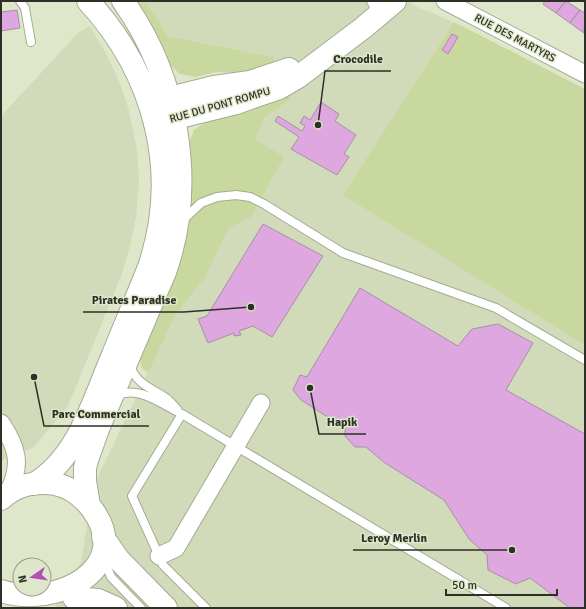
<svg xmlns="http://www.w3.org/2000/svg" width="586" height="609" font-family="Signika,sans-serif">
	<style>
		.built { fill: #d1dbb9 }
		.green { fill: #c8d89e }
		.building { fill: #dea7df; stroke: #a591a5 }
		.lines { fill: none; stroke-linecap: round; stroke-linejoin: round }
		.lane-casing { stroke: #a4ab92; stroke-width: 10 }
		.street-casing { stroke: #a4ab92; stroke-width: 19 }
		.secondary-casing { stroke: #a4ab92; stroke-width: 24 }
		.primary-casing { stroke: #a4ab92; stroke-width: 24 }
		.lane { stroke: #fff; stroke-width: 8 }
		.street { stroke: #fff; stroke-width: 17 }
		.secondary { stroke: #fff; stroke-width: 22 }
		.primary { stroke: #fff; stroke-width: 22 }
		.labels { text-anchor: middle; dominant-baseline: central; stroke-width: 3; stroke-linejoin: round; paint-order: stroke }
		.street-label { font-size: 11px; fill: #2d3026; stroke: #dfe7cb }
		.leader { fill: none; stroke: #2d3026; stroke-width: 1.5 }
		.callout-dot { fill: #2d3026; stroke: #dfe7cb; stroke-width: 1.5 }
		.callout-label { font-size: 12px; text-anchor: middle; font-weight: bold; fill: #2d3026; stroke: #dfe7cb; stroke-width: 3; stroke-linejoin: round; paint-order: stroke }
	</style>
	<rect width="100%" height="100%" fill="#dfe7cb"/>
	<path class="built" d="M145,1h264l8,6 37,15 -110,172 241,150v264h-531l27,-46 13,-77 82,-171 28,-35 25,-51 22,-11 3,-78 10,-21 27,-19 -18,-42 -105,-21z
		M90,26l19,33 12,27 8,25 8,38 2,31 -3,38 -6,28 -8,28 -54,132 -34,41 -33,14v-345l77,-83z"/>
	<path class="green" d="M132,1h13l23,35 105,21 3,8 -31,8 -28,-1 -22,5 -15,-3 -11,-10 -21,-41z
		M454,22l131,67v256l-242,-150z
		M289,93l2,6 -27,19 -9,21 29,18 -33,60 -22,11 -25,51 -28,35 -28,59 -7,-6 -1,-13 48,-208 6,-16 13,-9z"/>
	<path class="building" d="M545,1h21l-10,12 -13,-9z
		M566,1l14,9 -10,13 -14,-10z
		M17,10l3,18 -19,3v-19z
		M580,10l5,3 -1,20 -14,-10z
		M452,34l6,3 -10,17 -6,-4z
		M321,102l18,12 -4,7 21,14 -12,19 5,3 -12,18 -46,-26 8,-12 -24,-16 3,-5 24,15 3,-5 -5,-3 4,-7 6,4z
		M263,224l60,32 -51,81 -19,-11 -14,5 2,4 -7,1v-3l-26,10 -10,-24 9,-3z
		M360,288l98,58 14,-17 26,-5 35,19 -27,47 79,44v174h-15l-40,-30 -14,6 -28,-14 -1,-15 -18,-16 -25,-39 -59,-37 -19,-16h-11l-10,-11v-8l-44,-28 -8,-10 7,-15 7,2z"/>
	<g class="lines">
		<defs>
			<path id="lane" d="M20,1l5,7 6,34
				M371,1l7,13
				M182,221l19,-18 16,-6 19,-2 14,2 14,7 79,49 153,55 89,52
				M130,365c5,18 22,24 36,33 4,3 8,8 11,11
				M117,396c20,-12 46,9 65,18l324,194
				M182,414l-50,82 31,69 43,43
				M104,560l7,17 30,31"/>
			<path id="street" d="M445,1l140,73
				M1,423c17,25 21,42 7,70
				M159,556l17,-8 85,-145"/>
			<path id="secondary" d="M150,103l64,-16 36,-5 39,-13
				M155,123l81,-20 43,-15 19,-11 65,-49 32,-27
				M103,537l16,23 47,48
				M74,598l24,2 18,8"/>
			<path id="primary" d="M34,484c44,-26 59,-83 78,-127 12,-30 25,-60 37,-90 32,-95 6,-193 -61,-266
				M1,499c15,-14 35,-18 54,-15 15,3 28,13 37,25 43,58 -34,100 -91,82
				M89,505l-4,-24v-13l2,-8 11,-31 67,-157c32,-90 12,-195 -42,-271"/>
		</defs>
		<use href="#lane" class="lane-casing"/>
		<use href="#street" class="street-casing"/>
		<use href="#secondary" class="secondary-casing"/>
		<use href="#primary" class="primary-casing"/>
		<use href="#lane" class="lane"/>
		<use href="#street" class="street"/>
		<use href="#secondary" class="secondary"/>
		<use href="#primary" class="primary"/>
	</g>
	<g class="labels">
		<g class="street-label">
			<text transform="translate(515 38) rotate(28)">RUE DES MARTYRS</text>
			<text transform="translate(220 105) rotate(-16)">RUE DU PONT ROMPU</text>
		</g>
	</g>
	<path class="leader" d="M318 125L325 71H391M251 307L184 312H83M34 377L44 426H149M310 388L319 434H366M512 550L435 550H353"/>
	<g class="callout-dot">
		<circle cx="318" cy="125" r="4"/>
		<circle cx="251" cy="307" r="4"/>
		<circle cx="34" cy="377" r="4"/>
		<circle cx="310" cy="388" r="4"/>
		<circle cx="512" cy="550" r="4"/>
	</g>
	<g class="callout-label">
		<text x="358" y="63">Crocodile</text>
		<text x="134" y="304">Pirates Paradise</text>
		<text x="96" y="418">Parc Commercial</text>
		<text x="342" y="426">Hapik</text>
		<text x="394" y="542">Leroy Merlin</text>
	</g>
	<rect width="586" height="609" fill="none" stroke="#2d3026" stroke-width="4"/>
	<g transform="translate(32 577) rotate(257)"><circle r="19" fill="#dfe7cb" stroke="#989e89"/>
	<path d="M0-3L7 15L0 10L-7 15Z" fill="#b14fb6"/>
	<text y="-6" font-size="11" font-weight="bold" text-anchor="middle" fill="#2d3026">N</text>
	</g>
	<path d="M446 589v6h111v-6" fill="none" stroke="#2d3026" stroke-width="2"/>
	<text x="452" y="589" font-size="12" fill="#2d3026" stroke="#dfe7cb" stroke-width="3" paint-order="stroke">50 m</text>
</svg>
